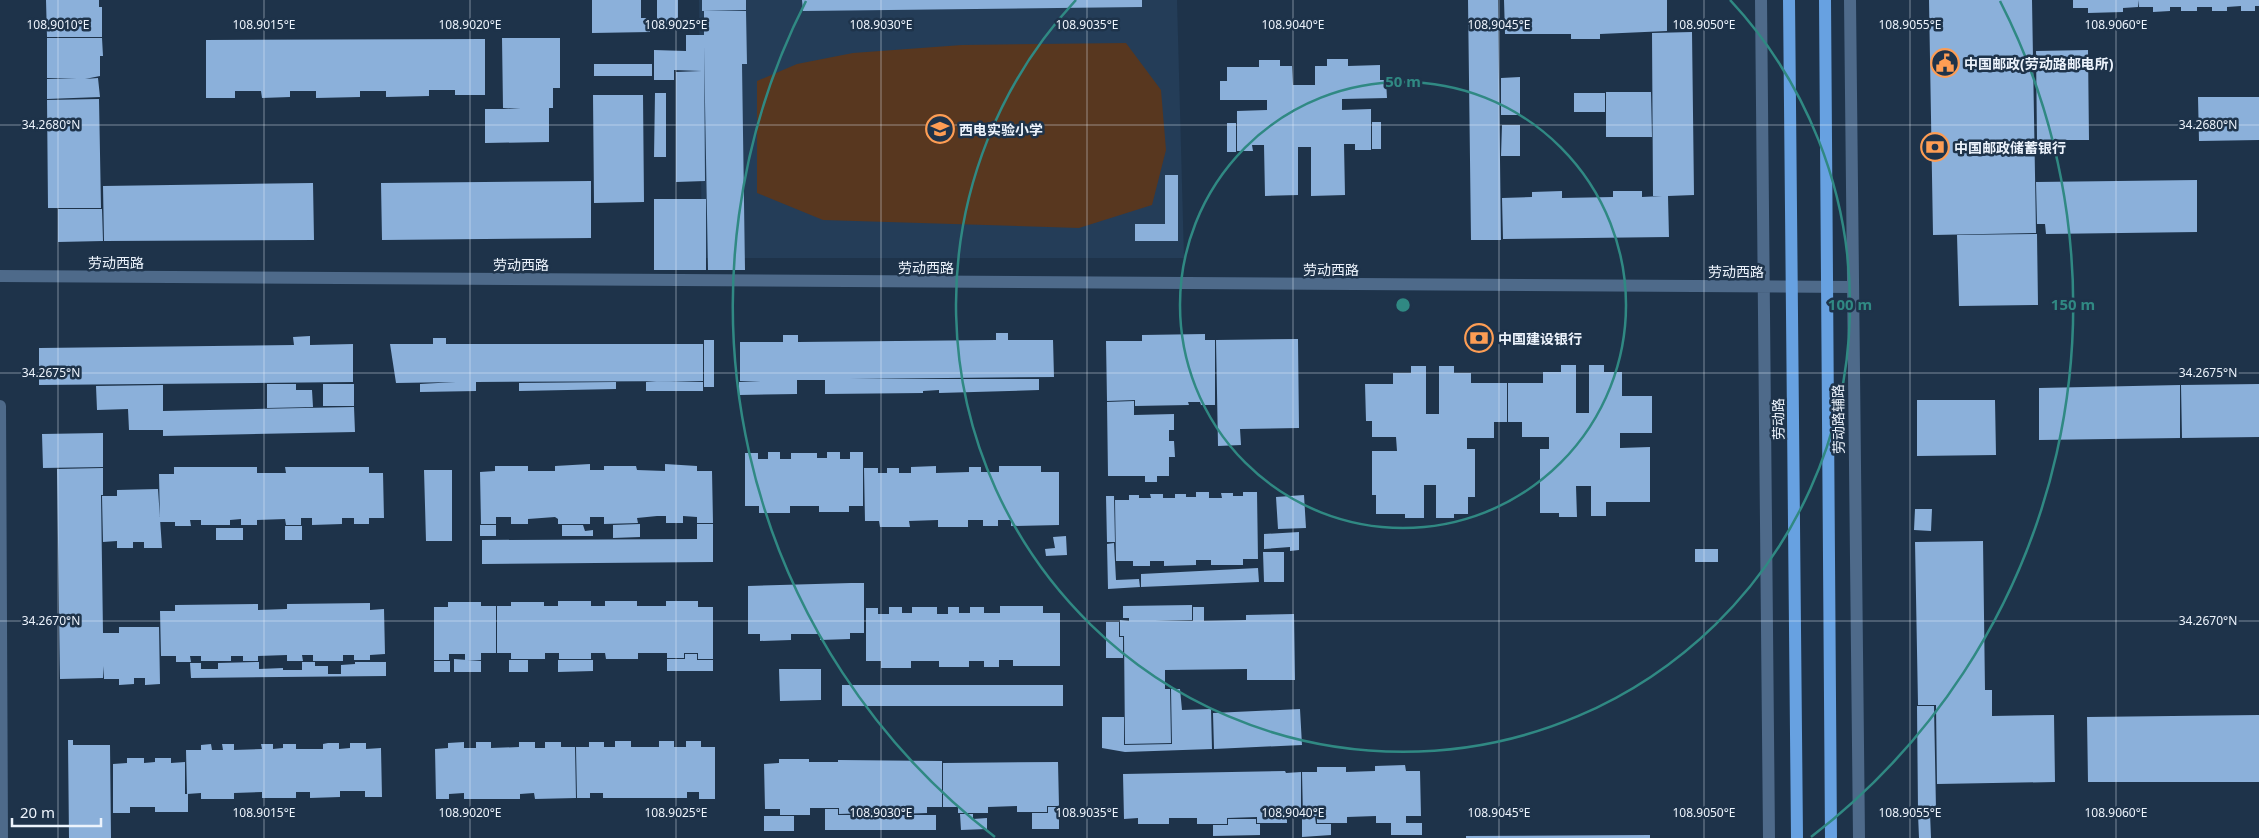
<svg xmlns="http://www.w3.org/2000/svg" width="2259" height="838" font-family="'Noto Sans','Noto Sans SC',sans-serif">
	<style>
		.built { fill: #243d58 }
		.green { fill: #58371f }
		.building { fill: #8bb0da }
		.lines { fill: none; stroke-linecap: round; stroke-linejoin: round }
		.minor { stroke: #4e6a8a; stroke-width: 12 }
		.major { stroke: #67a1e1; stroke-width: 12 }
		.ticks { fill: none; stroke: #ecf3fc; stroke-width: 1; stroke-opacity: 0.45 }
		.ring { fill: none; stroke: #308983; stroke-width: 2.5 }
		.labels { text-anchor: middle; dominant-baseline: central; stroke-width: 5; stroke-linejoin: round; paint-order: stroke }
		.poi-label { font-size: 14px; font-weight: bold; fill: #ecf3fc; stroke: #1e334a; text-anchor: start }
		.street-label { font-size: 14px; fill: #ecf3fc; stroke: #1e334a }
		.ticks-label { font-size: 12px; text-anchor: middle; fill: #ecf3fc; stroke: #1e334a; stroke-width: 5; stroke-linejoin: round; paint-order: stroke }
		.centre { fill: #308983; stroke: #1e334a; stroke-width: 2.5 }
		.ring-label { font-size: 15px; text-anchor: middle; font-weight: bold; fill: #308983; stroke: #1e334a; stroke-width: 5; stroke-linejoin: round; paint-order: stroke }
	</style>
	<rect width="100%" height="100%" fill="#1e334a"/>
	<path class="built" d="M699,0h478l7,258h-482z"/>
	<path class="green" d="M1126,43l35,47 5,60 -14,55 -73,23 -256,-8 -66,-27v-112l40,-17 56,-11 109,-8z"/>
	<path class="building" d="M46,0h53v7h3v30h-55z
		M592,0h49v18h7l2,14 -58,1z
		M657,0h21v24h-21z
		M702,0h44v10l-44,1z
		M802,0h340v7l-339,4z
		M1468,0h30l3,240h-30z
		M1504,0h163v31l-67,3v5h-29v-5h-66z
		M1929,0h103l4,233 -103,2z
		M2073,0h65v7l-15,1v4l-35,1v-5h-15z
		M2138,0h121v6h-4v5h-14v-5l-14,1v4h-15v-4h-15v4h-16v-4h-11v4l-17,1v-5h-14z
		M704,11h42l1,53h-5l3,206h-37l-4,-224 1,135 -29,1v-110l26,-1 -28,-1v10h-20v-30l32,1v-16h18z
		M1692,32l2,163 -26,1 1,41 -166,2 -1,-41 30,-1v-5l30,-1v7l51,-1v-6h29v6l20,-1h-9l-1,-163z
		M47,38h55l1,18h-3v20l-15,3 13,-1 2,19 -53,2v-20l30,-1h-30z
		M502,38h58v50h-7v20h-4v34l-64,1v-34h36l-18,-1z
		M485,39v56h-30v-5h-26v6l-43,1v-6h-26v6l-44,1v-7h-26v6l-28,1 -1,-7h-26v7h-29v-58z
		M2088,50l1,90h-52l-1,-89z
		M1327,59h21v7l32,-1v15h6l1,18 -45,1v11l29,-1v41h-16v-6h-11l1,51 -34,1v-49h-13v48l-33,1 -1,-51h-12l1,6h-16v-40l30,-1v-10h-47v-19h7v-14h32v-7h21v6h12l1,19h22v-19h12z
		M594,64h58v12h-58z
		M1520,77v38h-19v-37z
		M1606,92h45l1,45h-46z
		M655,93h11v64h-12z
		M1574,93h31v19h-31z
		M593,95h50l1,107 -50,1z
		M2198,97h61v43l-60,1z
		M99,99l2,109h-53l-1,-108z
		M1372,122h9v27h-9z
		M1227,123h9v29h-9z
		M1502,125h18v31h-19z
		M1165,175h13v66h-43v-17h30z
		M2197,180v52l-151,2 -1,-10h-8l-1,-42z
		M591,181v57l-209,2 -1,-57z
		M313,183l1,57 -210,1 -1,-55z
		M654,199h52v71h-52z
		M58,209h44l1,32 -45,1z
		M2037,234l1,71 -79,1 -2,-71z
		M996,333h12v7h45l1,37 -204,2h189v11l-100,3v-3l-16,1v2l-98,1v-14h-28v14l-58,1v-13l22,-1h-21v-39h43v-7h15v7l198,-2z
		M1205,334v6h10v65h-14l-1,-3h-12l1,3 -54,1v-6l-28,1 -1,-60h36v-6z
		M310,336v9l43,-1v38l-314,3v-37l255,-3 -1,-8z
		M433,338h13v6h257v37l-227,1v9l-56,1v-8l36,-2 -60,1 -6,-39h43z
		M1298,339l1,89 -59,1 1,16 -23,1 -2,-106z
		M704,340h10v47h-10z
		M1561,365h15v48h13v-48h15v7h18v24h30v37h-32v15l30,-1v55h-44v14h-15v-30h-15l1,31h-18v-4h-19v-64h9v-12h-27v-15h-14v-39h35v-11h18z
		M1411,366h15v48h13v-48h15v7h17v10h36v39h-13v16h-27v11h8v48h-7v17h-14v4h-18v-33h-12v33h-19v-4h-29v-19h-4v-44h25l-1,-14h-24v-16h-6l-1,-37h28v-11h18z
		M660,381l43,1v9h-57v-9z
		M616,382v7l-97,2v-8z
		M267,384h29v6h16l1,17 -46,1z
		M323,384h31v22h-31z
		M2259,384v53l-77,1 -1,-53z
		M163,385v26l191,-4 1,25 -192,4v-6h-34l-1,-21 -31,1 -1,-24z
		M2180,385v53l-141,2v-52z
		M1917,400h78l1,55 -79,1z
		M1134,401v14l40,-1v16h-5v11h5l1,16h-6v19h-12v6h-12v-6h-37l-1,-74z
		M103,433v34l-60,1 -1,-34z
		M768,452h12v7h11v-6h26v5h10v-6h13v7h10v-7h13v54h-14v6h-30v-6h-29v7h-31v-7h-14v-53h13v6h10z
		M590,464v6h14v-4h32l1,4 28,1v-7l32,2v5h15l1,52h-16v-6l-14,-1v7h-17v-7h-9l-20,2 1,5 -34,1v-7h-14v7h-32v-5l-3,-2 -27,2v5h-17v-7h-15v7h-15l-1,-52 15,-1v-5h33v5h27v-5z
		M936,466v7l33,-1v-5h12v5h18v-6h42v6h18v53l-48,1v-6h-13v6h-15v-6h-15v7h-30v-7l-29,1 1,6h-30l-1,-6h-14l-1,-53h14v5h9v-5h12v5h12v-6z
		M174,467h83v6h29l-1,-6h84v6h14l1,45h-15v6h-15v-6h-12v6l-30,1v-7h-11v7h-15l-1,-6 -28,1v5h-16v-6l-11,1v5h-29v-5h-11l1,6h-16v-4h-15l-1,-48h15z
		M103,468v27h-2l2,138h16v-6h40l1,57 -15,1v-7h-11v6l-15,1v-6h-15v-13l-1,12 -43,1 -3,-210z
		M424,470h28v71h-26z
		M158,489l4,59h-18v-6h-11v6h-16v-7l-14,1 -1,-46h15v-6z
		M1196,492h13v6h13l-1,-5h12v3h10v-4h14l1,67h-15v6h-32v-5h-15v5l-32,1v-5h-14v5h-17v-5h-17l-1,-61h14v-5h10v3h12l-1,-4h13v4h12v-4h11v3h10z
		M1304,495l2,33 -28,1 -2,-32z
		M1106,496h8l1,46h-8z
		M1915,509h17l-1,22 -17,-1z
		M640,524v13l-27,1v-13z
		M697,524h16v38l-231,2v-24l215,-1z
		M480,525h16v11h-16z
		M562,525h21l2,6 8,-1v6h-31z
		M285,526h17v14h-17z
		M216,528h27v12h-27z
		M1299,532v18l-9,1v-4l-26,2v-15z
		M1066,536l1,19 -21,1 -1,-7 10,-1 -2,-11z
		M1983,541l2,149h7v26l62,-1 1,67 -118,2 -1,-79h-18l-3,-163z
		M1114,543l2,37 23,-1 1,8 -32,2 -1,-45z
		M1695,549h23v13h-23z
		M1263,552h21v30h-20z
		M1258,568l1,14 -118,5v-13z
		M851,583h13v50h-14v6l-30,1v-6h-29v6l-31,1v-7h-12v-48z
		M558,601h33v5h14v-5h32v5h29v-5h32v6h15v52h-15v-6h-14v5h-17v-5h-29v6h-32l-1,-6h-14v6h-32v-6h-14v6h-34v-6h-14v-47h14v-4h33v4h14z
		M448,602h33v4h15v47h-15v7h-16v-6h-16v6h-15v-53h14z
		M370,603v7l14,-1 1,45 -15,1v5h-16v-5h-11v6h-30v-6h-11l1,6h-16v-6l-29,1v5h-15v-5h-12v5h-30v-5h-11l1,6h-15v-6h-15l-1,-45h15v-6l83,-1v6l29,-1v-5z
		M1192,605v15l-37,1h38v-14h11v14l42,-1v-5l48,-1 1,66h-48v-11l-82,1v19h5l1,54 -46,1 -1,-108h-4v-16l9,1v-3h-6v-12z
		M1000,606h43v7h17v53h-47v-6h-14v7h-15v-6h-15v6h-30v-6h-28v7h-30v-7h-15v-53h12v6h11v-7h13v6h10v-6h25v7h11v-7h11v6h11v-6h14v6h16z
		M1106,622h13v15h4v21h-17z
		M685,654h12v6h16v11h-46v-12h18z
		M454,659l27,2v11h-27z
		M509,660h19v12h-19z
		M558,660h35v11l-35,1z
		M434,661h16v11h-16z
		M259,662v7l24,-1v2h19v-8h13v4h13v8h13v-9l14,-1v-2h31v14l-195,2 -1,-15h11v6h17v-6z
		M779,669h42v31l-41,1z
		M842,685h221v21h-221z
		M1171,689h9l2,21 29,-1 1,40 -87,3 -23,-4v-31h22v28l48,-1z
		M1917,706h17l2,103 -18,1z
		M1300,709l2,36 -88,4 -1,-36z
		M2259,715v67h-171l-1,-65z
		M68,740h5v5h37l1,93h-42z
		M615,741h16v6h28v-6h15v6h12v-6h15v6h14v52h-16v-7h-12v6h-84v-5h-13v5h-13l-1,-51h13v-5h15v5h11z
		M464,742v6h12v-6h15v6l28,-1v-5h16v6h10v-6h16v5h14l1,51 -41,1 -1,-6 -14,1v5h-56v-6l-15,1v5h-13l-1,-50 13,-1v-5z
		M328,743h11v6l11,-1v-5h16v6l15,-1 1,49h-17v-6h-25v6l-30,1v-6h-14v6h-34v-6l-28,1v6h-33v-6l-14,1 -1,-44h15v-5l10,-1 1,6h11l-1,-6h12v6l28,-1 -1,-5h12v5l10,-1v-4h13v5h27v-5z
		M127,758h17v5l11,-1v-4h16v5l14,-1v32h3v18h-33v-5h-25v6h-17v-49l14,-1z
		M779,759h30v3h29v-2l104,1v46h-15v6l-30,1v-7l-28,1v5l-30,1v-6h-29v7h-30v-6h-15l-1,-45 15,-1z
		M1058,762l1,44h-12v6h-30v-6l-29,1v6h-30v-6h-15v-44z
		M1405,765l1,6h14l1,45h-15v7h16v12h-31v-12h-15v-7l-29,1v6h-30v-7l-14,1 -1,-45h15v-5h29v5l29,-1v-5z
		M1285,771l1,2 15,-1v45l-14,1v5h-30v-6l-30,1v6h-30v-6h-28v6h-31v-6l-14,1 -1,-45z
		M1048,807h11v22h-27v-16h16z
		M825,809h13v6h32v-6h13v6h53v15h-111z
		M1930,813l1,25h-12l-1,-24z
		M960,814h13v5l14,-1v11l-26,1z
		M764,816h30v15h-30z
		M1315,817l1,7h15v11l-29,2v-18z
		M1228,819h28v5h4v11l-47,1v-11h15z
		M1650,835v3h-184v-2z"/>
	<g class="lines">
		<path class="minor" d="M1761,0l8,838
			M1850,0l9,838
			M0,276l1852,11
			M0,406l2,432"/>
		<path class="major" d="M1789,0l8,838
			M1825,0l6,838"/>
	</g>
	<path class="ticks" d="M58,0v838M264,0v838M470,0v838M676,0v838M881,0v838M1087,0v838M1293,0v838M1499,0v838M1704,0v838M1910,0v838M2116,0v838M0,125h2259M0,373h2259M0,621h2259"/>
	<g class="ring">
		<circle cx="1403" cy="305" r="223"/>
		<path d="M1730 0A447 447 0 1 1 1076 0"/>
		<path d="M995 837A670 670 0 0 1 806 1M2000 1A670 670 0 0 1 1811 837"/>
	</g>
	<defs>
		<symbol id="civic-ring" viewBox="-11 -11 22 22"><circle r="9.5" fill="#1e334a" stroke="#fd9d54" stroke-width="1.5"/><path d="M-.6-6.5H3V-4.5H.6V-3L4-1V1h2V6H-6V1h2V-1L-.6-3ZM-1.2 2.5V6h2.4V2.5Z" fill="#fd9d54"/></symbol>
		<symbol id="school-ring" viewBox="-11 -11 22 22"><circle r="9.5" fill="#1e334a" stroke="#fd9d54" stroke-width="1.5"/><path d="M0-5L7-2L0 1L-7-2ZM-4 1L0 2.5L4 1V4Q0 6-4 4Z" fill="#fd9d54"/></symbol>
		<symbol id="bank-ring" viewBox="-11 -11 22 22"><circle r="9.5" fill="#1e334a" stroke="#fd9d54" stroke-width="1.5"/><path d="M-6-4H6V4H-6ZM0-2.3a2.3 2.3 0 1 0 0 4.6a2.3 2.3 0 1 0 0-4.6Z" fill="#fd9d54"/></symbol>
	</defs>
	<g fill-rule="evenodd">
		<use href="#civic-ring" x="1929" y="47" width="32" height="32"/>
		<use href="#school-ring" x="924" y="113" width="32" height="32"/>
		<use href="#bank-ring" x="1919" y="131" width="32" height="32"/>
		<use href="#bank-ring" x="1463" y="322" width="32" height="32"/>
	</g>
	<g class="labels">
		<g class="poi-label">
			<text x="1964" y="63">中国邮政(劳动路邮电所)</text>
			<text x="959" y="129">西电实验小学</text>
			<text x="1954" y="147">中国邮政储蓄银行</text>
			<text x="1498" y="338">中国建设银行</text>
		</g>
		<g class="street-label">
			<text x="116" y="262">劳动西路</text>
			<text x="521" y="264">劳动西路</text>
			<text x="926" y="267">劳动西路</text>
			<text x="1331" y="269">劳动西路</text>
			<text x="1736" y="271">劳动西路</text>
			<text transform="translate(1778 419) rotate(-91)">劳动路</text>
			<text transform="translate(1838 419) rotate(-91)">劳动路辅路</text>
		</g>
	</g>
	<g class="ticks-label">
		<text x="58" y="29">108.9010°E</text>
		<text x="264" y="29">108.9015°E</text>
		<text x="470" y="29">108.9020°E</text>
		<text x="676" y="29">108.9025°E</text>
		<text x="881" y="29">108.9030°E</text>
		<text x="1087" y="29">108.9035°E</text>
		<text x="1293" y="29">108.9040°E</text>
		<text x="1499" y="29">108.9045°E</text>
		<text x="1704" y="29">108.9050°E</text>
		<text x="1910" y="29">108.9055°E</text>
		<text x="2116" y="29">108.9060°E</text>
		<text x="51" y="129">34.2680°N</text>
		<text x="2208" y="129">34.2680°N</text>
		<text x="51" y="377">34.2675°N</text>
		<text x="2208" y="377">34.2675°N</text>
		<text x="51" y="625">34.2670°N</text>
		<text x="2208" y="625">34.2670°N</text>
		<text x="264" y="817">108.9015°E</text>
		<text x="470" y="817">108.9020°E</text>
		<text x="676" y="817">108.9025°E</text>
		<text x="881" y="817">108.9030°E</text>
		<text x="1087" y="817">108.9035°E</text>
		<text x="1293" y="817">108.9040°E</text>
		<text x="1499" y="817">108.9045°E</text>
		<text x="1704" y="817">108.9050°E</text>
		<text x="1910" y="817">108.9055°E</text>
		<text x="2116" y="817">108.9060°E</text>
	</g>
	<circle cx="1403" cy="305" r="8" class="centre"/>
	<g class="ring-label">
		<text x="1403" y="87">50 m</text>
		<text x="1850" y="310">100 m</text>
		<text x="2073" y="310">150 m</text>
	</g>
	<path d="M12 818v8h89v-8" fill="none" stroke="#ecf3fc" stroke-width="2.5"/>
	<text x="20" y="818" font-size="15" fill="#ecf3fc" stroke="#1e334a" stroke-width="4" paint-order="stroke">20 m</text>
</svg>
